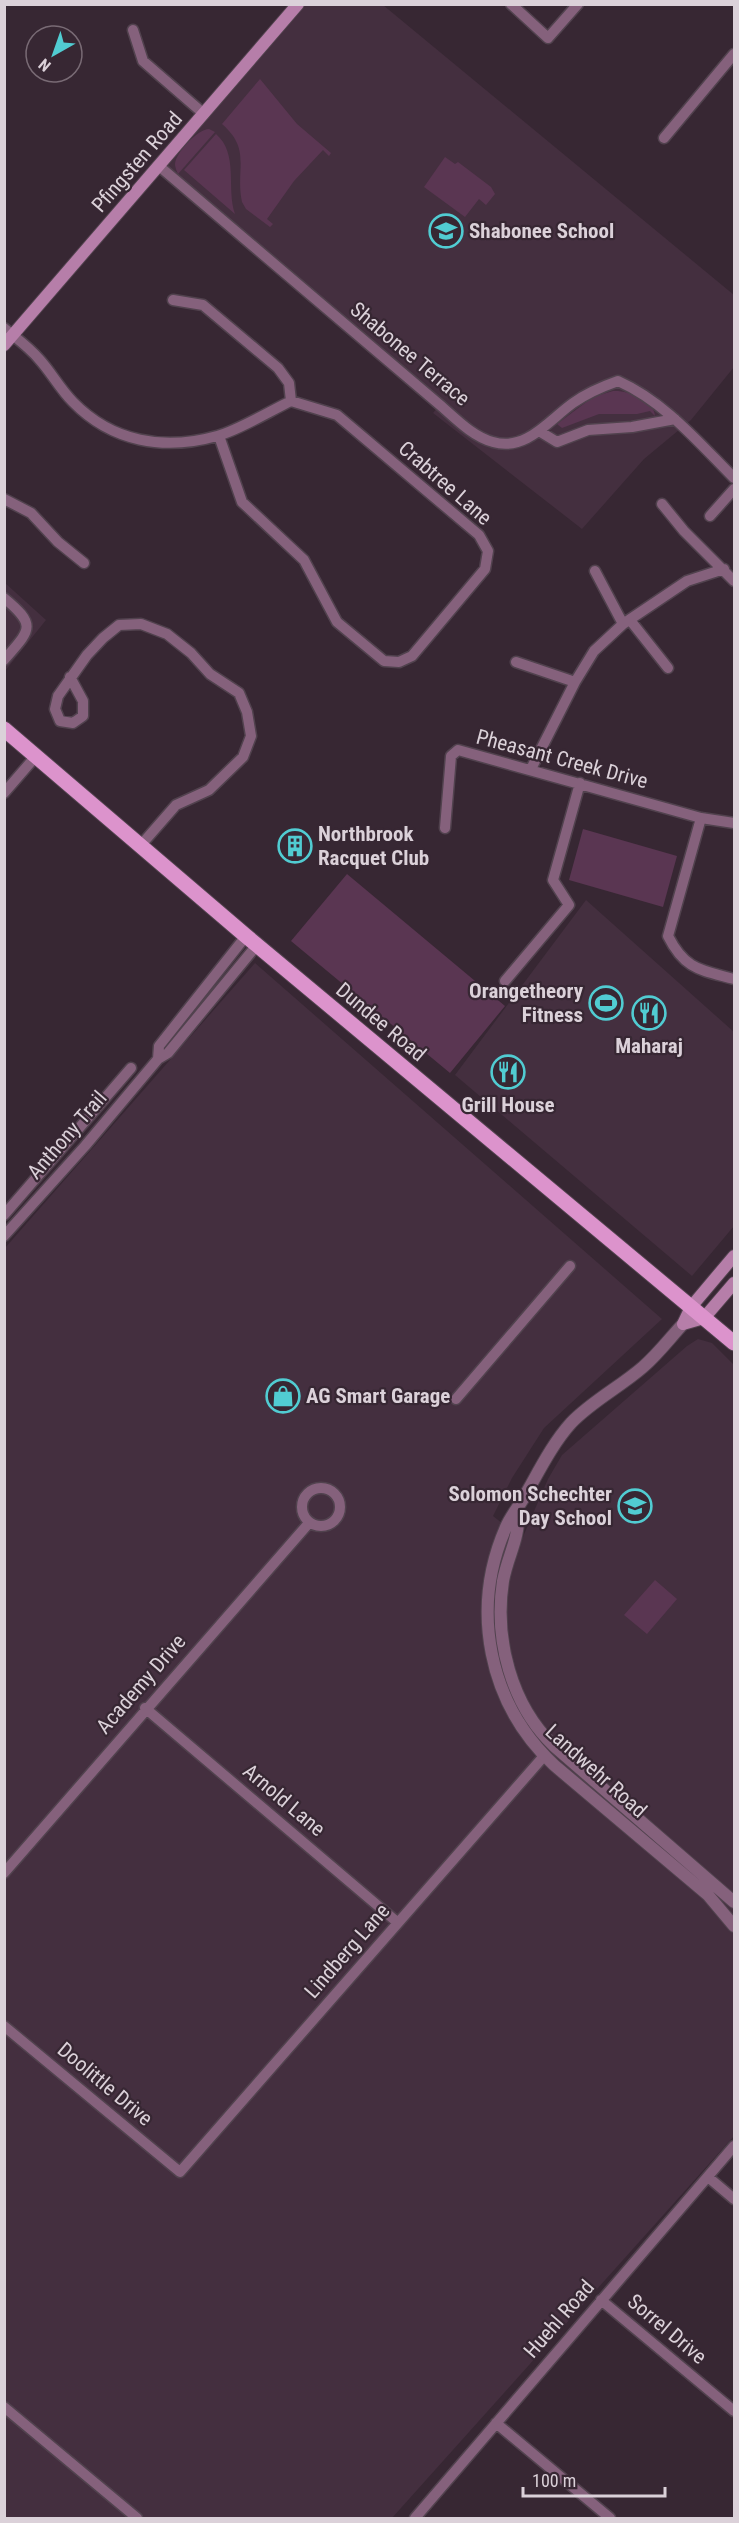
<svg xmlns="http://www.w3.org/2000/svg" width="739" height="2523" font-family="'Roboto Condensed',sans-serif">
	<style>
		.built { fill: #442f3f }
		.green { fill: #5a3652 }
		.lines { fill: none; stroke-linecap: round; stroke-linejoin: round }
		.minor-casing { stroke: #51424e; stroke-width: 13 }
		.tertiary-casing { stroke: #51424e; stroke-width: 14 }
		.secondary-casing { stroke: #51424e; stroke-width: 14 }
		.primary-casing { stroke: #51424e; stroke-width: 17 }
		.minor { stroke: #85617c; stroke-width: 10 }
		.tertiary { stroke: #85617c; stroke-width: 12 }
		.secondary { stroke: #b67ea9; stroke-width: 12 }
		.primary { stroke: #dc93cc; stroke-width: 15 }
		.labels { text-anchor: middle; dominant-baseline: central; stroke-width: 4.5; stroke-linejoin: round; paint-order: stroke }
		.street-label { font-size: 21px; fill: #dbd1d9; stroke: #372733 }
		.poi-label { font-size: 21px; font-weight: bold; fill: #dbd1d9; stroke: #372733; text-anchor: start }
	</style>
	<rect width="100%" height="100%" fill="#372733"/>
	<path class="built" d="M298,5h85l351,290v72l-43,53 -47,39 -62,70 -149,-116 6,-7 -280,-240z
		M4,582l42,38 -41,51h-1z
		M586,900l148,132v194l-42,50 -237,-201z
		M255,963l407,356 -118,109 -32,50 -19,38 29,23 26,-60 14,-24 125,-109 11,-7 14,4 22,22v771l-342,382h-387v-1270z"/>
	<path class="green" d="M260,79l37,45 34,29 -2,3 -6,-6 -29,31 -27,38 6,5 -3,3 -24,-18 -4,-7c-7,-33 10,-52 -20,-78z
		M209,129l6,3 -37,42c-1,-2 -3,-7 -3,-10 1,-12 23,-35 34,-35z
		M216,134c23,20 10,54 19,80l-51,-44z
		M445,157l10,7 3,-2 33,25 4,7 -9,11 -7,-6 -14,18 -41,-30z
		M613,391c15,-1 41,9 42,25l-5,-5 -13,3h-38l-37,14 -5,-4 36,-27z
		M583,829l94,27 -14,51 -94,-27z
		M347,874l158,132 -55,67 -159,-132z
		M655,1580l22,19 -30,35 -23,-19z"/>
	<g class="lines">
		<defs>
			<path id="minor" d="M511,4l37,34 30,-34
				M133,30l10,31 61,53
				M664,138l70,-84
				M159,166l281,239c15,13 33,32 53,37 33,10 56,-22 80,-39 14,-10 28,-16 45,-22 47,21 81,62 116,97
				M173,300l30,5 75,63 11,15 2,18
				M4,328c12,10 25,19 35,31 12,13 21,30 34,43 39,40 91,49 144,34 20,-5 53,-25 74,-35l46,14 142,120 9,16 -3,18 -73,87 -13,6 -15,-1 -47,-39 -33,-62 -62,-58 -23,-66
				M539,431l18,11 31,-12 44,-3 43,-8
				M4,499l27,14 27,29 26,21
				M662,504l22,27 50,50
				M710,516l24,-27
				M595,571l28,53
				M4,598c34,28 26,32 0,62
				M630,620l38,48
				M516,662l59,20
				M70,677l13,24v15l-10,7 -13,-2 -5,-12 3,-13 29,-41 16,-17 16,-13 22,-1 26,10 24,19 19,21 29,19 8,19 4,24 -8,21 -34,33 -33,15 -35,40
				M531,769l44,-87 19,-31 29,-27 64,-43 37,-12
				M4,793l32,-37
				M701,818l-33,118c17,34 33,34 66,43
				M445,828l6,-72 7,-6 243,68 33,5
				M246,936l-87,110 -1,13 10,-6 89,-108
				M505,981l64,-76 -16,-25 27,-97
				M4,1215l127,-147
				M4,1236l81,-90 73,-87
				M456,1399l114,-133
				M302 1507a19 19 0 1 1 38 0a19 19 0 1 1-38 0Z
				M145,1708l252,214
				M4,1873l305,-350
				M4,2026l176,146 364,-416
				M708,2177l26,22
				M601,2300l133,111
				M4,2407l133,111
				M496,2423l114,95
				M415,2518l319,-372"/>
			<path id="tertiary" d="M683,1324c-13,14 -25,30 -40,43 -23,20 -51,34 -72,56 -18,20 -31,46 -44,69 -6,12 -16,23 -21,35 -36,82 -18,176 48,238l154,130 26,31
				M518,1510c2,29 -10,44 -15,71 -9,58 8,124 51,165l180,156"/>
			<path id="secondary" d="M4,345l294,-341
				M683,1324l8,-17 43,-51
				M683,1324l21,-6 30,-35"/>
			<path id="primary" d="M4,729l242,207 488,407"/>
		</defs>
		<use href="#minor" class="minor-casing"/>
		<use href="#tertiary" class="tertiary-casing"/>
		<use href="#secondary" class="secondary-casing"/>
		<use href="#primary" class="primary-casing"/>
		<use href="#minor" class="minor"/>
		<use href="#tertiary" class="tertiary"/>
		<use href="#secondary" class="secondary"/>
		<use href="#primary" class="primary"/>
	</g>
	<defs>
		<symbol id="school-ring" viewBox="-11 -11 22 22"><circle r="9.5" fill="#372733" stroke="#51ccd2" stroke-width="1.5"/><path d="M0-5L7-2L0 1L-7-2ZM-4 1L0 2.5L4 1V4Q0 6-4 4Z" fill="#51ccd2"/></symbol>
		<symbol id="building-ring" viewBox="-11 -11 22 22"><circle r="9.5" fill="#372733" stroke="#51ccd2" stroke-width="1.5"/><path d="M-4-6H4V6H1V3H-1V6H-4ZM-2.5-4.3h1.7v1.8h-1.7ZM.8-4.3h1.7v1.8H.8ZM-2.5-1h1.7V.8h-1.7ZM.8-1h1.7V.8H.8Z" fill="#51ccd2"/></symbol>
		<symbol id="stadium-ring" viewBox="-11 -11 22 22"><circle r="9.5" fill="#372733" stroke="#51ccd2" stroke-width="1.5"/><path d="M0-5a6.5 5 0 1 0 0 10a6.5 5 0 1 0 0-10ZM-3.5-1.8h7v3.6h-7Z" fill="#51ccd2"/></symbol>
		<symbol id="restaurant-ring" viewBox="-11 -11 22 22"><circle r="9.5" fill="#372733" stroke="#51ccd2" stroke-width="1.5"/><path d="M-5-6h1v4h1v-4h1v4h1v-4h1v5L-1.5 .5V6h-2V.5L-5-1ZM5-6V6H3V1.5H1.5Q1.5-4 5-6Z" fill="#51ccd2"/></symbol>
		<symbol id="shop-ring" viewBox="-11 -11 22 22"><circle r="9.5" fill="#372733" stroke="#51ccd2" stroke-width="1.5"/><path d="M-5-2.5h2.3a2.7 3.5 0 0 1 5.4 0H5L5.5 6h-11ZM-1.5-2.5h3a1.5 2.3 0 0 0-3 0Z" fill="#51ccd2"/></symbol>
	</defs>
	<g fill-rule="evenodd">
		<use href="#school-ring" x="427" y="212" width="38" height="38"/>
		<use href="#building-ring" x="276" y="827" width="38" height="38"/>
		<use href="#stadium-ring" x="587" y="984" width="38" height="38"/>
		<use href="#restaurant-ring" x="630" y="994" width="38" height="38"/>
		<use href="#restaurant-ring" x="489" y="1053" width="38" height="38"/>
		<use href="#shop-ring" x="264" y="1377" width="38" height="38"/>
		<use href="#school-ring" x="616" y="1487" width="38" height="38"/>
	</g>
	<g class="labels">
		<g class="street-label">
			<text transform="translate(137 162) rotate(-49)">Pfingsten Road</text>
			<text transform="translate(410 354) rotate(40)">Shabonee Terrace</text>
			<text transform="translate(445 483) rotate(41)">Crabtree Lane</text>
			<text transform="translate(562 759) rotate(15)">Pheasant Creek Drive</text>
			<text transform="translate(381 1022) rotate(40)">Dundee Road</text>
			<text transform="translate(67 1135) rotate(-49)">Anthony Trail</text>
			<text transform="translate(141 1684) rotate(-49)">Academy Drive</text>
			<text transform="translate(596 1771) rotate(42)">Landwehr Road</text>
			<text transform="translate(284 1800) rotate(40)">Arnold Lane</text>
			<text transform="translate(347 1951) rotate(-49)">Lindberg Lane</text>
			<text transform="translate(105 2084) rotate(40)">Doolittle Drive</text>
			<text transform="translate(559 2319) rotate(-49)">Huehl Road</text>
			<text transform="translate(667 2329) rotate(40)">Sorrel Drive</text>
		</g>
		<g class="poi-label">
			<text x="469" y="231">Shabonee School</text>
			<text x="318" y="834">Northbrook<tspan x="318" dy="24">Racquet Club</tspan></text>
			<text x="583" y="991" text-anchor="end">Orangetheory<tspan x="583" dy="24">Fitness</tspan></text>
			<text x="649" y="1046" text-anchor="middle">Maharaj</text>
			<text x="508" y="1105" text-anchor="middle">Grill House</text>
			<text x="306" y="1396">AG Smart Garage</text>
			<text x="612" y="1494" text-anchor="end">Solomon Schechter<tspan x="612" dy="24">Day School</tspan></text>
		</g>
	</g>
	<rect width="739" height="2523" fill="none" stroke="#dbd1d9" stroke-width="12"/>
	<g transform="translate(54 54) rotate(220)"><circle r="28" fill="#372733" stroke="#796b75" stroke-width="1.5"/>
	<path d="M0-4.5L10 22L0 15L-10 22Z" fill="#51ccd2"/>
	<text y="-9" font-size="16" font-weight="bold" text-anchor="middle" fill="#dbd1d9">N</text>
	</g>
	<path d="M523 2487v9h142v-9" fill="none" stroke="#dbd1d9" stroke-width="3"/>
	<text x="532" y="2487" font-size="18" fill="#dbd1d9" stroke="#372733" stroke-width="4.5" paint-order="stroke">100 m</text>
</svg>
